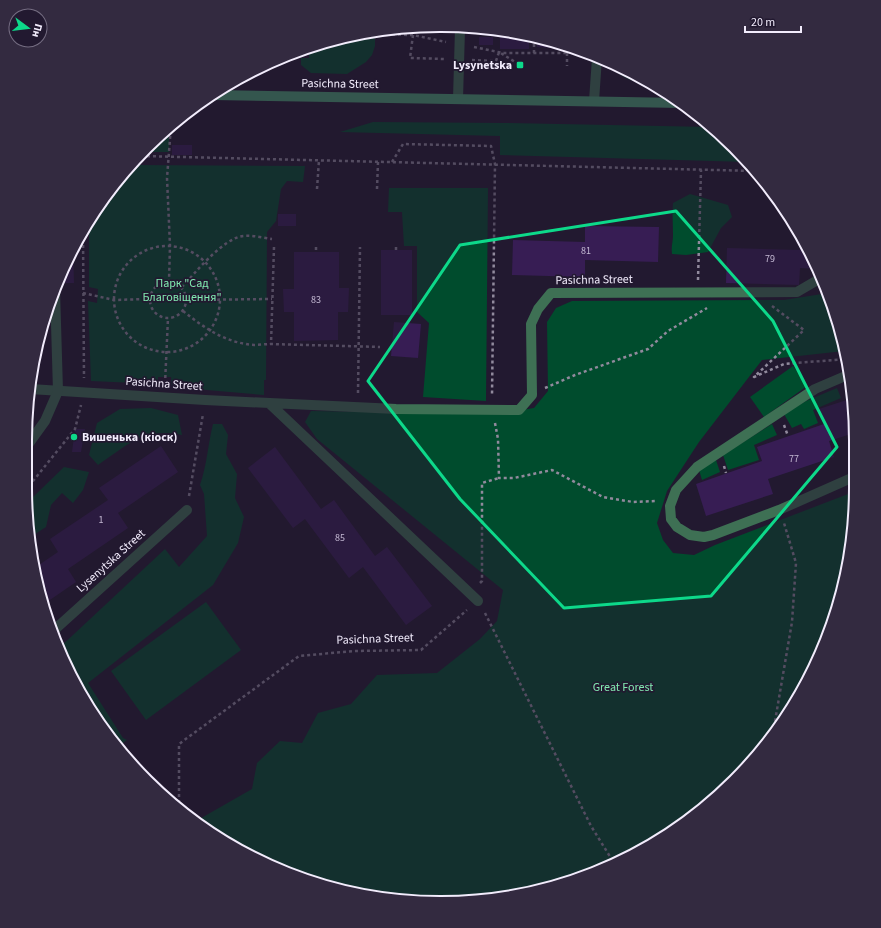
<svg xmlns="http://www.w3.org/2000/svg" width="881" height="928" font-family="'Source Sans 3',sans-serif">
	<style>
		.green { fill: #004c2d }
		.building { fill: #371d54 }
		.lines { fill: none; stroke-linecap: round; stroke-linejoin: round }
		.path { stroke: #918a9d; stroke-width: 2.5; stroke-dasharray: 3 3; stroke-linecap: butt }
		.lane { stroke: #3e7054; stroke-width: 10 }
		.street { stroke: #3e7054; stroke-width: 10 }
		.secondary { stroke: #4b9f73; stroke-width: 10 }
		.marked { fill: none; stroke: #0dd98a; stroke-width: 3; stroke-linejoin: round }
		.poi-dot { fill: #0dd98a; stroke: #221930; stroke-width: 1.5 }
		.labels { text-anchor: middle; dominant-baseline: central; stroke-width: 3.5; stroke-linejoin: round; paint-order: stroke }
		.number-label { font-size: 10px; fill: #c3b8d2 }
		.poi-label { font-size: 12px; font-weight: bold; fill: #f2ecfc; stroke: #221930; text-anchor: end }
		.street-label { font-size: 12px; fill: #f2ecfc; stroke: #221930 }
		.park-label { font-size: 12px; fill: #80e9b0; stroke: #221930 }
		.rim { fill: none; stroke: #f2ecfc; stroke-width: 2 }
	</style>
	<rect width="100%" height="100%" fill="#221930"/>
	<path class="green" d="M351,37h24v9l-3,9 -6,7 -19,12 -36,-1 -10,-8v-7h8v-12z
		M612,63l12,5 24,15c-15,-1 -24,-4 -35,-14z
		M373,122l131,1 207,4 37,35 -248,-7v-19l-160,-4z
		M169,127v25h-25l23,-24z
		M132,165l173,1 -2,16 -16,-1 -6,8 -5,32 -9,11 -1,148h-2v15l-92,-8 -1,-10h-13v7l-67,-3 -3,-80 9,2 1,-14 -9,-2v-64l22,-36z
		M389,188h99l-2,213 -63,-4 6,-74 -12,-11v-66h-13l-2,-34h-14z
		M690,194l38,11 4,12 -11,11 -13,24 -22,3 -14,-1c-1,-8 1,-12 1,-19 0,-11 -1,-21 0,-32z
		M828,293l6,14 10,44 -82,9 -63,82 -32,49 -10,32 6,17 10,13 21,2 21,-10 141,-54 -8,78 -24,78 -38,72 -71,81 -67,47 -74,34 -80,18 -81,3 -106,-21 -74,-34 -37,-26 56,-32 5,-26 23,-22 22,2 16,-30 33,-9 26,-29 60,-2 43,-34 17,-18 6,-31 -186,-151 -12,-17 6,-11 187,3 36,-6 14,-17 -1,-69 9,-14 16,-7 212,-1z
		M793,366l14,20 -43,31 -14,-20z
		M837,388l4,10 -28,12 5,13 -14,6 -3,-5 -9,4 -8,-14 22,-13z
		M151,408l27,7 4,20c-39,-8 -54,10 -84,30l-9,-10 8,-32 23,-14z
		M213,424h9l6,11 -2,19 11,20 -2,24 9,19 -6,26 -25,42 -125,98 35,55 4,2 -8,6 -24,-27 -37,-70 107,-100 14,18 28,-31 -3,-42 -4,-9c7,-20 8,-41 13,-61z
		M772,424l5,11 -23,10 5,15 -31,10 -5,-15z
		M716,460l4,12 -18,8 -3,-10z
		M64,467l25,5 -6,18 -10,13 -11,-10 -11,12 -5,22 -14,9 -2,-36z
		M206,602l35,48 -95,70 -35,-49z"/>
	<path class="building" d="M500,34l29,2v13h-29z
		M479,37h14v8h-14z
		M537,37l18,5v6l-18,-1z
		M172,145h20v10h-20z
		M278,214h18v12h-18z
		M585,226l74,1 -1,35 -73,-2v17l-73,-2 1,-35 72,2z
		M800,232l17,37 -17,-1 -1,17 -73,-2 1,-35 73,2z
		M73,248l1,35h-11v-12z
		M381,250h31v65h-31z
		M294,252h45v36h10l-1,24h-10v28l-44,1v-29h-10l-1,-23h11z
		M394,322l27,2 -3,34 -27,-2z
		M853,398l1,35 -25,8 5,16 -66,22 5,15 -67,22 -10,-32 66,-23 -5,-14 67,-23 -5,-15z
		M75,429h10l-4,23h-9z
		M161,446l17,26 -60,41 10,15 -60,41 8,13 -32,22 -11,-35 25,-17 -8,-13 58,-39 -9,-12z
		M275,447l46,62 13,-9 41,56 12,-9 45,59 -26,19 -43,-58 -14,11 -44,-59 -12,9 -45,-60z"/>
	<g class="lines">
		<path class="path" d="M362,34l51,1 33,7
			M394,35v-7
			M413,35l-3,23 35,1
			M474,47l29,6h64l10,-3
			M534,53v-16
			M567,53v13
			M472,60l24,1 3,-9 21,13
			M169,126h2l-4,52 3,68 -1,35
			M141,156l615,15
			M392,162l11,-18 88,2 4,18 -3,232
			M317,189l2,-29
			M377,189l1,-27
			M83,233l1,145
			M114 299a53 53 0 1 1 106 0a53 53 0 1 1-106 0Z
			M274,247l-3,97 109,3
			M316,247v5
			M396,250v-3
			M698,280l3,-110
			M150 300a18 18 0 1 1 36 0a18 18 0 1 1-36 0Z
			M182,287c13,-14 42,-50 62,-51 9,-1 19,2 28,3
			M83,293l31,7 35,-1
			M187,300l85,-1
			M772,306l32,24 -50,47 30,-13 62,-5
			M183,311c19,15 38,29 63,33 8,2 17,0 25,0
			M165,384l3,-66
			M545,388l30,-13 73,-26 20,-18 39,-23
			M850,389l3,7
			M358,393l2,-146
			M495,423l3,16 1,39h15l38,-8 51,27 30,5 24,-1
			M784,425l4,11
			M724,466l2,7
			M29,486l46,-57 6,-24
			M189,496l14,-82
			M480,583l2,-2v-98l17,-5
			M485,613l106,213 23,37
			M773,733l19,-111 4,-59 -12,-40
			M179,809v-65l120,-88 55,-5 67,-1 46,-40"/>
		<path class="lane" d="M458,99l2,-70
			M594,101l3,-43
			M30,389l175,11 191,9 123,1 13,-15 -1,-71 7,-15 13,-16 246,-1 24,-14
			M269,403l209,198
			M52,632l135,-122"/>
		<path class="street" d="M850,374l-35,15 -118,78 -21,23 -6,16 1,13 6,8 13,8 14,2 9,-2 66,-25 77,-34
			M27,446l18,-25 13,-30 -3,-101"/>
		<path class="secondary" d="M213,95l469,8"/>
	</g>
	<path d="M0 0H881V928H0ZM676,211l97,110 64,126 -126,149 -147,12 -104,-109 -92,-118 92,-136z" fill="#221930" fill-opacity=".55" fill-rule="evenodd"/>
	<path class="marked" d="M676,211l97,110 64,126 -126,149 -147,12 -104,-109 -92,-118 92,-136z"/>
	<g class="poi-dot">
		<rect x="516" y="61" width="8" height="8" rx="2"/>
		<circle cx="74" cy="437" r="4"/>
	</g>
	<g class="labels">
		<g class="number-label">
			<text x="586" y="251">81</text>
			<text x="770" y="259">79</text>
			<text x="316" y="300">83</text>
			<text x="794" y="459">77</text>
			<text x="101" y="520">1</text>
			<text x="340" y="538">85</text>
		</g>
		<g class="poi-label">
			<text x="512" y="65">Lysynetska</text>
			<text x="82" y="437" text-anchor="start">Вишенька (кіоск)</text>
		</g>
		<g class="street-label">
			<text transform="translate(340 84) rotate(1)">Pasichna Street</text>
			<text transform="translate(594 280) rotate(-1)">Pasichna Street</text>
			<text transform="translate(164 384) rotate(4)">Pasichna Street</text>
			<text transform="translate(111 561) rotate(-42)">Lysenytska Street</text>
			<text transform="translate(375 639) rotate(-2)">Pasichna Street</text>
		</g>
		<g class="park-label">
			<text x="182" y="283">Парк "Сад<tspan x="182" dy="14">Благовіщення"</tspan></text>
			<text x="623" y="687">Great Forest</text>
		</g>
	</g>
	<path d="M0 0H881V928H0ZM440 32H441A408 408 0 0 1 849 440V488A408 408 0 0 1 441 896H440A408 408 0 0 1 32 488V440A408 408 0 0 1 440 32Z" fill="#332a40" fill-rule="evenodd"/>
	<path class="rim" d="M440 32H441A408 408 0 0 1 849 440V488A408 408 0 0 1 441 896H440A408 408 0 0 1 32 488V440A408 408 0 0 1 440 32Z"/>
	<g transform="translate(28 28) rotate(105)"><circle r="19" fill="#221930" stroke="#756d82"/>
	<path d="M0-3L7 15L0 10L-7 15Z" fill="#0dd98a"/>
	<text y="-6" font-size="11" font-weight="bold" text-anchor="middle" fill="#f2ecfc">Пн</text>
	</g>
	<path d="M745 26v6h56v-6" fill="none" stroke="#f2ecfc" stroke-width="2"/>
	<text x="751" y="26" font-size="12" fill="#f2ecfc" stroke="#221930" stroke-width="3" paint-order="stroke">20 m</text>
</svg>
